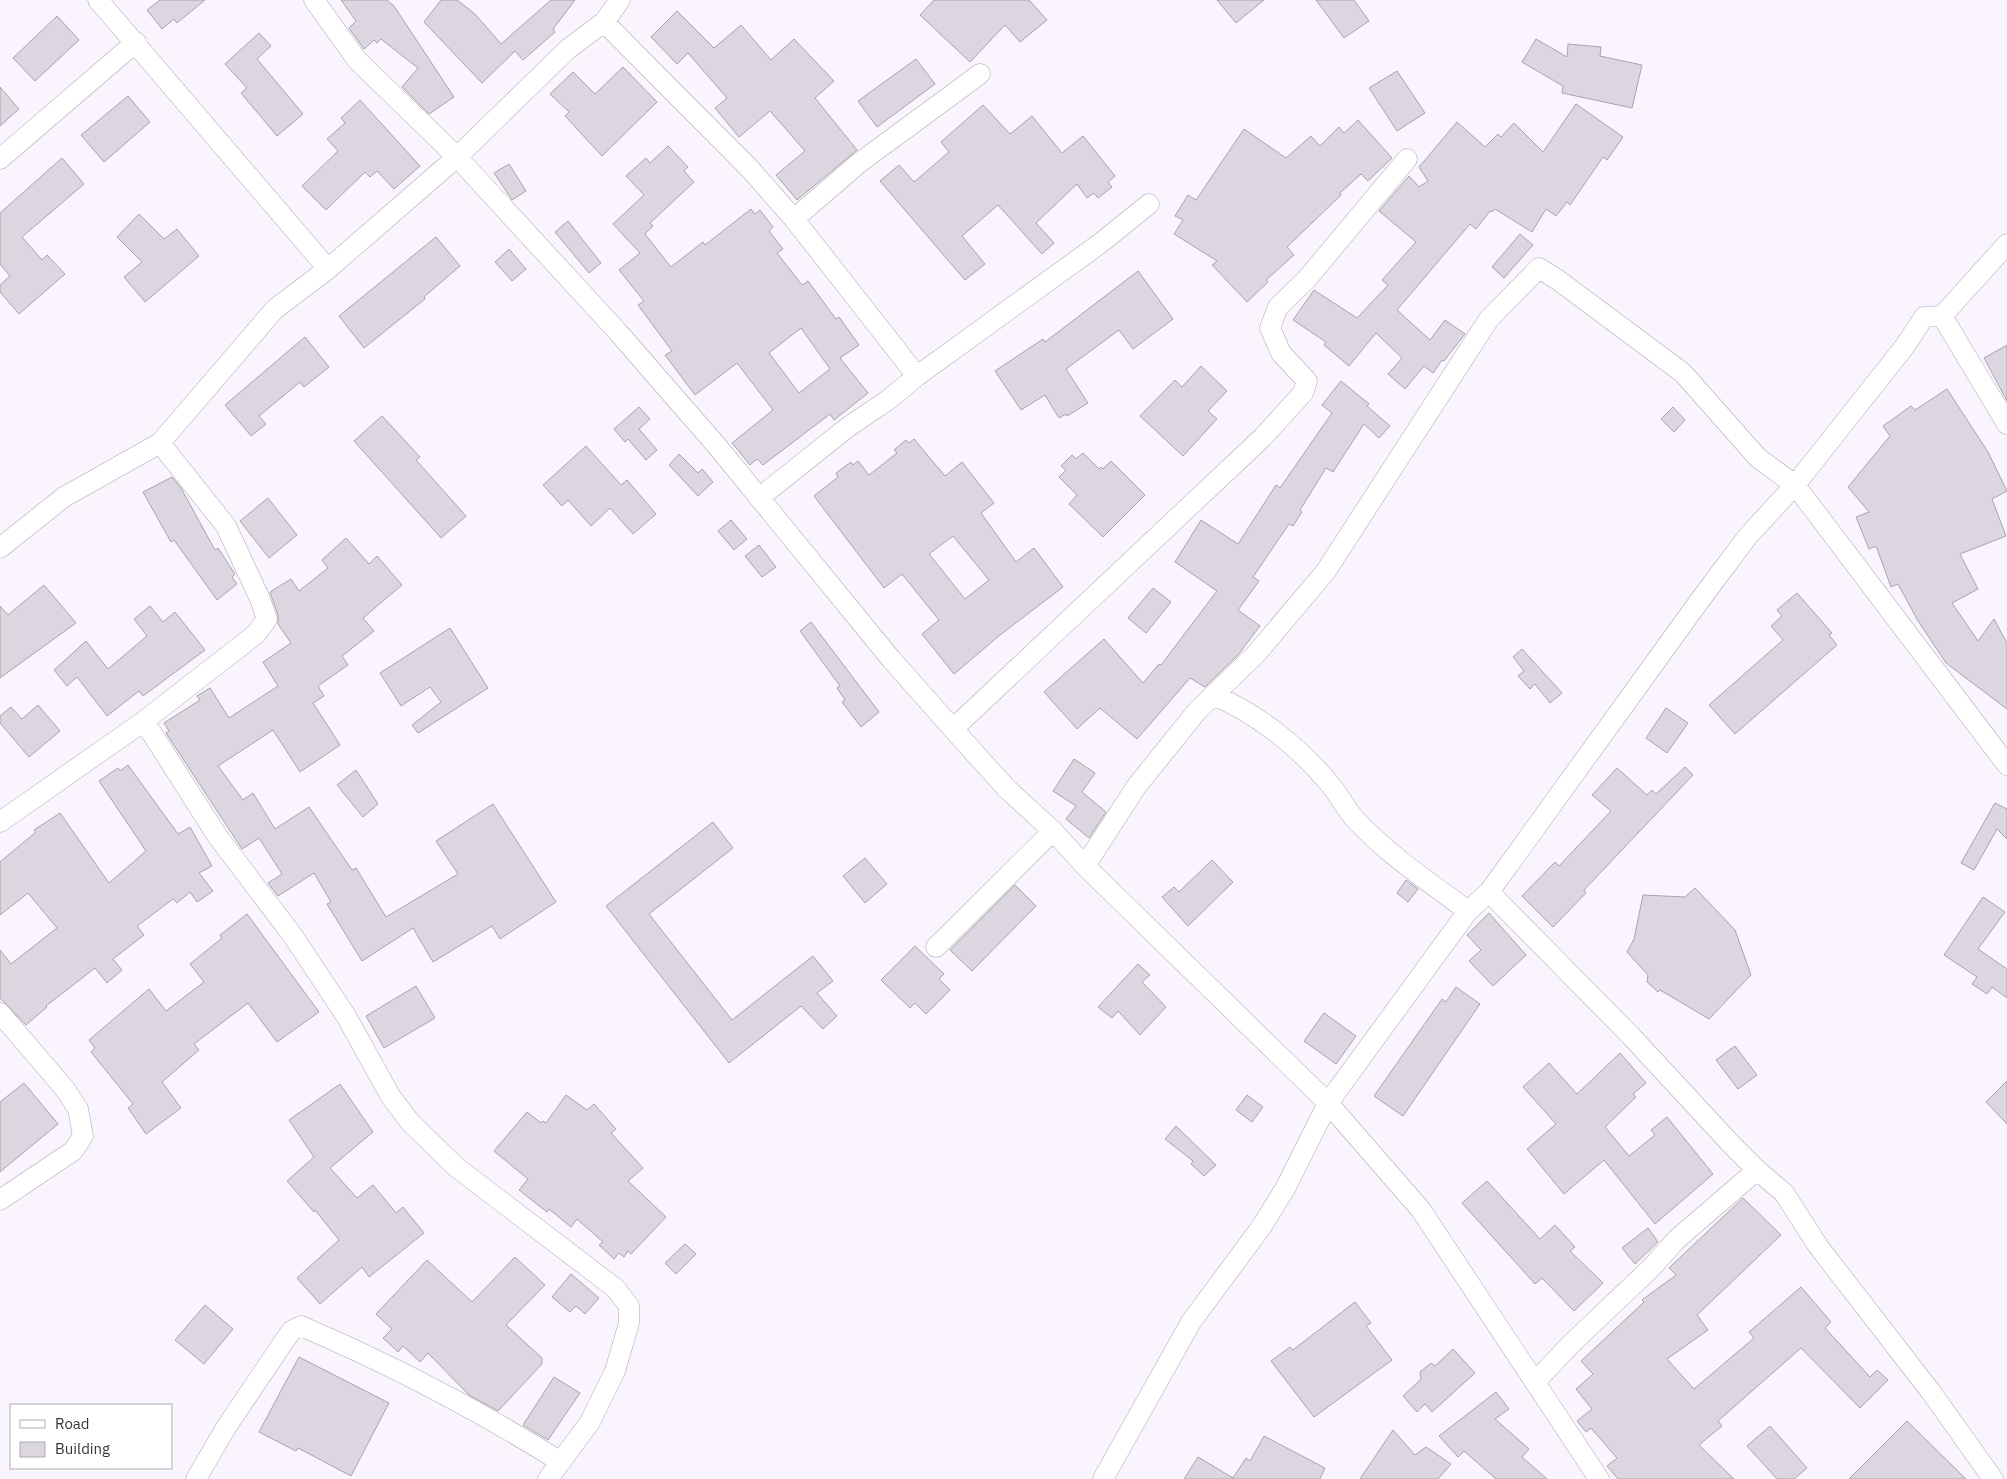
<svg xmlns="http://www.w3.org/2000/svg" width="2007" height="1479" font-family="'IBM Plex Sans',sans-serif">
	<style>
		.building { fill: #dbd6df; stroke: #a9a4ac; fill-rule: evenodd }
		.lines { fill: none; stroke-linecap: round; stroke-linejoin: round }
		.minor-casing { stroke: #ada8b0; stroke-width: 21 }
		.minor { stroke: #fff; stroke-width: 20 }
	</style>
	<rect width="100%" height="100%" fill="#f9f4fd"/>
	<path class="building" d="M160,0h45l-28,23 -3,-4 -12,10 -15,-19z
		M341,0h46l7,6 60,91 -25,17 -27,-27 16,-19 -37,-29 -4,4 -3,-3 -10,9 -15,-21 7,-7z
		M441,0h16l18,14 26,30 50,-44h24l-22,29 2,3 -32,28 -8,-9 -33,32 -58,-61z
		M934,0h95l18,20 -27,22 -15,-17 -35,37 -50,-47z
		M1217,0h47l-28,23z
		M1316,0h38l15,21 -25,17z
		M677,11l37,37 27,-23 30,35 23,-21 40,42 -19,17 42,52 -60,50 -21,-25 29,-24 -35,-40 -31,26 -24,-29 12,-10 -39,-45 -11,11 -26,-27z
		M57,16l22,24 -44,41 -22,-23z
		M259,33l12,13 -14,13 46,55 -26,22 -36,-43 6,-5 -22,-24z
		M1536,39l31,18 1,-13 33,3 -1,9 42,9 -10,43 -70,-15 1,-7 -41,-24z
		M916,59l19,25 -58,43 -19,-26z
		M623,67l34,35 -55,54 -37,-40 4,-4 -19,-18 23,-22 22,22z
		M1397,71l28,42 -28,18 -28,-43z
		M0,87l19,22 -19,17z
		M128,96l22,26 -46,40 -23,-27z
		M360,100l60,66 -26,23 -17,-18 -7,6 -5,-5 -39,38 -24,-24 36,-35 -11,-12 18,-16 -4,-5z
		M1576,104l47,33 -16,23 -4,-3 -33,48 -3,-3 -11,14 -10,-7 -14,23 -37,-23 -3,3 -2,-1 -14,18 -6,-5 -73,86 33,30 15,-20 20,14 -21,27 -2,-1 -9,13 -9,-7 -19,23 -17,-15 14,-16 -26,-25 -27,33 -25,-21 2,-3 -33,-22 21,-30 43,28 31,-33 -6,-5 34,-38 -37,-31 30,-35 10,11 9,-6 -9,-14 38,-45 28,25 13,-13 3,3 13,-14 29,29z
		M983,105l27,29 22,-18 30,37 21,-17 32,40 -7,6 4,5 -14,11 -4,-5 -7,5 -10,-14 -41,39 18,20 -12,11 -44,-49 -36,31 23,28 -20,16 -85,-99 19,-16 15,17 35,-30 -8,-10z
		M1358,120l34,38 -24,23 -7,-7 -21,19 1,2 -54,52 7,8 -28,25 2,2 -21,20 -35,-37 5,-4 -43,-27 9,-14 -8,-4 13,-21 8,5 48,-71 42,29 25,-22 9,10 19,-19 5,6z
		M668,146l20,21 -4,4 10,11 -44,41 3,3 -8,8 26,33 32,-25 2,3 46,-36 4,5 5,-4 13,17 -4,4 14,18 -6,4 25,32 6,-4 28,38 3,-2 20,28 -19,13 28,35 -34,27 -4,-6 -67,51 -6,-6 -7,6 -18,-22 41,-33 -36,-47 -42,32 -30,-40 7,-4 -34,-46 6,-4 -25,-31 21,-17 -27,-29 31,-29 -18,-19 20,-18 4,5zM801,328l29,41 -31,24 -30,-40z
		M62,158l22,26 -62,53 20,23 5,-5 18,19 -46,40 -19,-22v-7l10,-9 -10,-12v-51z
		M509,164l17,27 -14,9 -18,-27z
		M139,214l25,25 13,-10 22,27 -54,46 -21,-25 18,-15 -25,-25z
		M568,221l33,42 -12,10 -34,-41z
		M1520,234l13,11 -29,33 -12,-11z
		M436,237l24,29 -36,31 1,2 -61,49 -25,-32z
		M509,249l17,20 -14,12 -17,-19z
		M1138,271l35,48 -40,30 -14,-19 -53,39 22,34 -21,13 -1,-2 -7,4 -14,-23 -24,15 -26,-39 48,-32 2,3z
		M305,337l24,30 -25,20 -4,-5 -41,34 7,8 -15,12 -26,-31z
		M2007,345v56l-23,-43z
		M1201,366l26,25 -19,20 9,8 -34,37 -43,-40 35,-36 7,7z
		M1341,381l28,23 -2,2 23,20 -11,12 -15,-14 -31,48 -7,-4 -26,42 2,2 -9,14 -4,-2 -36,53 6,4 -21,29 22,16 -22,29 -33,32 -15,-9 -53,61 -37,-31 -23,21 -33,-37 60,-53 39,44 16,-19 2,1 56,-74 -42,-29 26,-42 37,24 38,-59 4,3 52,-75 -10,-8z
		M1947,389l41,63 19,39 -15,8 14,37 -46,18 18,35 -26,14 26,38 16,-22 13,24v66l-61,-46 -28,-42 -20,-37 -7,3 -15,-41 -7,3 -13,-32 13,-5 -21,-25 42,-51 -7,-10 28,-20 4,4z
		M639,407l11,12 -11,10 18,21 -11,10 -18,-21 -3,3 -11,-13z
		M1673,407l12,13 -11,12 -13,-13z
		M382,416l38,41 -4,3 50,56 -25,22 -87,-97z
		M914,439l31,37 17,-14 32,41 -13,10 35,49 18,-14 29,39 -63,48 -46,39 -32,-40 17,-14 -37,-46 -18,14 -70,-92 24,-19 -2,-4 15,-11 2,3 5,-4 11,14 28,-22 -3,-3 12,-10 3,3zM953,536l36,44 -24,19 -36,-45z
		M586,446l35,39 6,-5 29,34 -23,20 -23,-26 -19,18 -23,-26 -6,6 -19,-21z
		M1083,453l16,16 2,-2 2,2 8,-8 34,34 -42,42 -34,-33 8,-9 -18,-18 7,-7 -5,-4 11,-11 4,4z
		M679,454l19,19 4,-4 11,13 -15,14 -29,-31z
		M172,477l9,11 34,62 3,-2 17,26 -3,3 5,7 -20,16 -43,-60 -3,2 -28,-50z
		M268,498l29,37 -28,23 -29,-37z
		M731,520l16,19 -13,11 -16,-19z
		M346,538l23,26 8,-8 25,29 -39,33 11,13 -32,25 6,9 -30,21 6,10 -11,7 27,42 -40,27 -27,-42 -55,36 25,34 10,-7 22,36 34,-22 43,63 4,-2 30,49 72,-43 -22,-33 57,-37 63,98 -56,37 -8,-13 -59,36 -20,-34 -51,33 -35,-57 4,-2 -17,-29 -36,23 -10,-13 14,-9 -23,-36 -17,11 -76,-116 3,-2 -5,-8 36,-23 -3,-4 13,-8 19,30 49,-32 -15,-24 28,-19 -13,-19v-9l-8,-23 21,-13 8,12 29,-23 -6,-8z
		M759,545l17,22 -14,10 -17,-21z
		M44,585l32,38 -76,55v-72l8,9z
		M1153,588l18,14 -25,31 -18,-15z
		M1797,593l35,40 -3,2 8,10 -102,89 -26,-29 74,-65 -12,-14 11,-10 -5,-6z
		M150,606l13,16 12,-10 30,38 -62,46 -4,-5 -32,25 -30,-39 -10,9 -13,-16 32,-29 22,28 39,-33 -13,-17z
		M811,622l68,90 -18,15 -19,-25 3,-2 -8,-12 3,-2 -40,-55z
		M450,628l38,60 -70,45 -6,-8 29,-23 -11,-15 -29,19 -21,-33z
		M1522,649l40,44 -12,10 -15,-19 -5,5 -12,-13 6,-5 -11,-14z
		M38,705l22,26 -31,26 -29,-34v-7l11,-9 11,12z
		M1666,708l22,15 -21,30 -21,-15z
		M1074,759l21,14 -13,19 24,20 -17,26 -23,-19 10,-13 -23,-15z
		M128,765l50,69 12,-7 22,39 -13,7 14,18 -16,11 -7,-10 -13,11 -4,-4 -36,27 7,9 -31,24 9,11 -15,13 -12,-15 -49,38 1,1 -21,18 -26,-27v-48l11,14 46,-36 -29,-35 -28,22v-53l36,-30 -2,-2 26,-17 49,70 37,-32 -47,-70 19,-13 2,3z
		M1685,767l8,8 -109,115 2,3 -33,34 -31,-31 33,-34 4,4 52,-55 -19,-16 25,-27 30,27 5,-5 4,4z
		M356,770l22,34 -15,13 -26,-32z
		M1995,803l12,6v30l-10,-10 -23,41 -13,-7z
		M713,822l20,26 -84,66 83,106 81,-64 20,25 -16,12 20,23 -14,13 -22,-23 -72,57 -123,-157z
		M865,858l22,26 -22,19 -22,-27z
		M1212,860l21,22 -45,44 -26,-29 12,-10 5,5z
		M1406,880l12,9 -10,13 -11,-9z
		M1015,885l21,21 -64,65 -22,-21z
		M1695,888l40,42 16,45 -42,44 -49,-29 -2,2 -11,-10 1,-7 -21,-23 7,-13 9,-44 42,2z
		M1983,897l22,15 -27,37 29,20v29l-15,-11 -5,7 -15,-10 5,-7 -33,-22z
		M1489,913l37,42 -33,31 -24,-25 12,-11 -14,-15z
		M247,914l72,98 -42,30 -29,-39 -54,41 5,6 -37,32 19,26 -35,26 -18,-26 5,-4 -42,-52 4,-4 -6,-8 60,-51 17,22 38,-29 -14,-18 32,-26 -2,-3z
		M915,946l29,28 -5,5 11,11 -24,24 -11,-11 -5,5 -29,-28z
		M1138,964l12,11 -8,7 24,25 -26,28 -22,-24 -6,7 -14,-11z
		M416,986l19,32 -51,30 -18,-32z
		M1456,987l24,17 -77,112 -29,-20 68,-97 4,3z
		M1324,1013l32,23 -20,28 -32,-23z
		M1735,1046l22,29 -19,14 -22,-29z
		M1620,1053l26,30 -13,11 3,3 -31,30 24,29 26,-21 -4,-5 16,-13 46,57 -58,50 -51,-64 -40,34 -37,-45 29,-25 -33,-37 26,-24 28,31z
		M2007,1081v43l-21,-22z
		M24,1083l34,41 -58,48v-70z
		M340,1084l33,48 -43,36 27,30 16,-13 23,28 7,-6 21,26 -55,44 -7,-10 -42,37 -23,-26 42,-38 -24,-30 -1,2 -27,-31 27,-24 -25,-37z
		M566,1095l21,15 7,-6 22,25 -5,4 32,35 -15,13 38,36 -35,37 -3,-3 -4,6 -5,-4 -5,6 -15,-14 4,-3 -26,-23 -6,8 -22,-18 -2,3 -28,-22 9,-11 -34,-28 33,-39 14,11 2,-2 3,2z
		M1247,1095l16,12 -11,15 -16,-12z
		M1176,1126l40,39 -12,11 -13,-12 2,-3 -28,-22z
		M1487,1181l53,58 15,-14 20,22 -5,4 33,32 -29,28 -32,-33 -7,6 -73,-81z
		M1743,1198l38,37 -84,80 11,15 -41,29 27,30 60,-51 -5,-6 52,-45 30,35 -6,6 45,49 7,-7 11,10 -28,28 -59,-60 -83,73 4,5 -23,19 35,34h-116l-11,-13 10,-8 -26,-30 -5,4 -9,-11 15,-12 -16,-20 17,-15 -12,-13 63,-59 -2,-2 34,-25 -7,-7z
		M1648,1228l10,14 -23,22 -13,-16z
		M685,1244l11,10 -20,20 -11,-11z
		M515,1257l30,28 -39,40 36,33v6l-44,47 -29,-16 -41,-42 -8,9 -17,-16 -5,6 -15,-14 9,-9 -16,-15 51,-54 45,42z
		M571,1274l28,24 -14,16 -9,-8 -6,6 -18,-15z
		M1355,1302l16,21 -5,3 26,34 -78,57 -43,-56 19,-14 3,3z
		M205,1305l28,24 -29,35 -29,-24z
		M1453,1349l22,24 -43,39 -7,-8 -8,8 -14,-16 18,-17 -1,-7 11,-9 4,3z
		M299,1357l90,46 -38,73 -53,-28 -2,3 -37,-19z
		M554,1377l26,16 -32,47 -25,-15z
		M1496,1392l13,17 -14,10 34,30 -7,8 25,22h-51l-32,-28 -6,6 -19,-21z
		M1907,1421l59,58h-117z
		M1770,1426l37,42 -13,11h-17l-30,-33z
		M1393,1430l22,25 11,-8 25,17 -13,15h-78z
		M1264,1436l61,32 -5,11h-136l14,-22 35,21 13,-20 4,3z"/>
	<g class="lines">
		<defs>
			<path id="minor" d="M98,0l230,269
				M314,0l43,60 100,97 160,174 100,115 174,213 62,70 54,60 46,42 32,35 243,237 93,107 178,269
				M604,22l146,147 44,50 123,157 -29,24 -40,27 -89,71
				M0,159l136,-117
				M794,219l65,-56 121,-89
				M1942,316l65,-72
				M917,376l185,-134 47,-38
				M0,548l64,-51 96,-54 115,-134 53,-40 129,-112 111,-108 36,-27 16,-22
				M1213,695c43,18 85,51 115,87 10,11 17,26 27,37 33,36 74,63 113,92
				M144,721l74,116 75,99 53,80 45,81 19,25 46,45 159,121 14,18v17l-14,48 -25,51 -42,57
				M953,729l310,-292 40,-44 4,-12 -26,-28 -11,-25 8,-21 28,-27 101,-121
				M0,822l144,-101 112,-87 11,-15 -7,-20 -34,-73 -66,-83
				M1085,866l51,-79 61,-76 59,-57 70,-83 163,-252 50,-51 19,12 125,93 75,85 37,27 212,280
				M1489,892l142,144 100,108 26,26 27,23 34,53 113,146 62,87
				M936,947l117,-116
				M0,1013l65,76 13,20 5,27 -10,15 -73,49
				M1535,1382l36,-38 79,-75 27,-30 80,-69
				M196,1479l31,-53 64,-95 10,-5c89,38 177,84 260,136
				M1103,1479l88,-157 71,-96 24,-39 42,-84 140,-192 21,-19 214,-296 45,-60 47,-51 110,-139 19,-29 18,-1 65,108"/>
		</defs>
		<use href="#minor" class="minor-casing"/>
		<use href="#minor" class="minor"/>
	</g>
	<rect x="10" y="1404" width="162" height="65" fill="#ffffff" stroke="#afaeaf"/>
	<rect x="20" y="1420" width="25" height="8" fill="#ffffff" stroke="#afaeaf"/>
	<text x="55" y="1429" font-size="15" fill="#373538">Road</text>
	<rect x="20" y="1442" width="25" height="15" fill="#dbd6df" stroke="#afaeaf"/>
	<text x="55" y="1454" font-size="15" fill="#373538">Building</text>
</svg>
